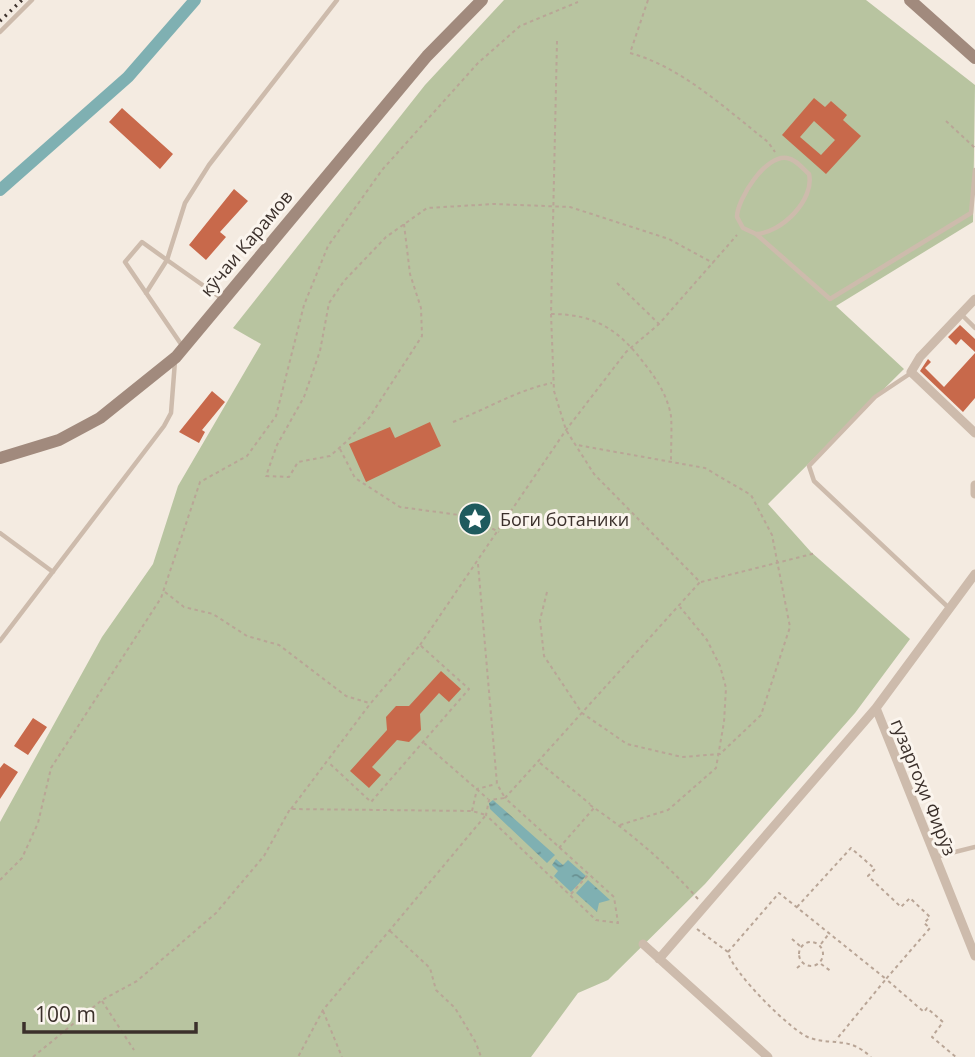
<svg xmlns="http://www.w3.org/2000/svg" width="975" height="1057" font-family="'Open Sans',sans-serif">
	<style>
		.garden { fill: #b8c4a0 }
		.water { fill: url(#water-ripples) }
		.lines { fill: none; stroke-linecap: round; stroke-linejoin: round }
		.canal { stroke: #7fb0b2; stroke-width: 12 }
		.building { fill: #c8694b; fill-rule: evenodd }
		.path { stroke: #b9a596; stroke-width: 2; stroke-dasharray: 3.5 3.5; stroke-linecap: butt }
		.lane { stroke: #cdbbac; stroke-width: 4.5 }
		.street { stroke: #cdbbac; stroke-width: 9 }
		.secondary { stroke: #a18a7d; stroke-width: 12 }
		.rail { stroke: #3b302b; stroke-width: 3.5; stroke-dasharray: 2 5; stroke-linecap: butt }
		.labels { text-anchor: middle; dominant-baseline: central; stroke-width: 6; stroke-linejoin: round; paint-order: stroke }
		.street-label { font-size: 18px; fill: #3b302b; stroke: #fbf5ee }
		.poi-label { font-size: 18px; fill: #3b302b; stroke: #fbf5ee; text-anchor: start }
	</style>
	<defs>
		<pattern id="water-ripples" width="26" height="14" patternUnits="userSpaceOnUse" patternTransform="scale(1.75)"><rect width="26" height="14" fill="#7fb0b2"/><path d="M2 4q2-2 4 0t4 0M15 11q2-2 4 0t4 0" fill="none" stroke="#699091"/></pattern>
	</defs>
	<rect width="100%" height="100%" fill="#f4ebe1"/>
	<path class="garden" d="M504,0h362l109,85 -2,137 -137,84 68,63 -136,135 43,48 99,87 -55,74 -150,171 -97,96 -30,13 -47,64h-531v-235l102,-185 51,-73 25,-78 83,-142 -28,-16 192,-243z"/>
	<path class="water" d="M493,800l62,55 -8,8 -57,-54 -1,-6z
		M556,859l7,6 5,-5 18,16 -15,16 -17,-16 4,-5 -6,-6z
		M588,880l22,20 -11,3 -2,9 -21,-19z"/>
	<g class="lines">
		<path class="canal" d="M0,190l128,-113 67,-77"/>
	</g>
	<path class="building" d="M814,98l11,9 6,-6 16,14 -4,5 18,16 -35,38 -44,-39zM814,121l21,19 -14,15 -21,-18z
		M122,108l51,46 -13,15 -51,-47z
		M234,189l14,12 -28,31 6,5 -20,23 -17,-15z
		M960,325l15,14v13l-14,-13 -5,6 -8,-8z
		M975,353v45l-12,14 -43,-41 8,-12 3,3 -6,6 19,19z
		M212,391l13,11 -23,28 3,2 -6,11 -20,-11z
		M430,422l11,24 -75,36 -17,-38 41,-17 5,11z
		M441,671l20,18 -12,13 -10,-9 -19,21 1,16 -12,12 -12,-2 -25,27 9,8 -12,13 -19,-17 37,-41 -1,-13 10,-11h13z
		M33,718l14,9 -19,28 -14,-9z
		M4,763l14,9 -18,27v-31z"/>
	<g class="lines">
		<path class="path" d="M648,0l-18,53c52,14 97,57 138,89l7,10
			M946,121l29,27
			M404,224l6,50 11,34 1,28 -53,82 -23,24 -16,14 -32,6 -9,15 -23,-1 11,-31 27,-48 16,-46 9,-48 15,-22 42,-44 41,-29 67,-4 76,3 99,32 44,24
			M617,283l42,41
			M551,314c47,0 70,18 96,53 11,14 21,31 24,49 1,14 0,30 0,44
			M453,422c34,-13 64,-32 99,-39
			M340,449l15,29 45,29 67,9 32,16
			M478,564l19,220 8,14 -16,2 -3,15 110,105 22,3 -4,-26 -109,-99 195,-216 -106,-108 -28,-44 -12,-39 -3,-77 6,-273
			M701,582l115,-29
			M165,592l19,15 29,7 34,22 32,9 67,51 23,7
			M547,592l-7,28 4,36 38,57 45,31 55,13 38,-3 41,-39 29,-88 -18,-92 -21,-40 -46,-27 -128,-23
			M420,645l146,-215 60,-78 33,-28 78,-89
			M424,743l64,56
			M540,763l50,41
			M590,805c40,27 76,58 108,94
			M291,809l79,-105 50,-59 49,44 -98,113 -43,-40
			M472,811l5,-22 19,-5
			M620,825l48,-15 48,-42 8,-46 2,-34 -6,-22 -13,-26 -27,-33
			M559,848l35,-40
			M0,880l22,-22 16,-35 13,-55 110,-170 39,-116 47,-26 29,-40 28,-111 24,-59 54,-76 96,-107 42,-37 58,-24
			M571,894l17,-19
			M797,907l54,-59 24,21 -7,7 33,31 9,-9 20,19 -6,6 6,5 -44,51 38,33 3,-4 16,14 -11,15 24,20
			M697,929l31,23c3,19 65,81 82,86 26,8 38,-2 61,19
			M390,931l40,37 6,22 19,18 21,35 5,14
			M792,939l8,7
			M799 954a12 12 0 1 1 24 0a12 12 0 1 1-24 0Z
			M821,944l7,-9
			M728,952l51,-59 107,86 -50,61
			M821,964l11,8
			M797,968l5,-4
			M102,1001l32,49
			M323,1011l19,46
			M33,1057l69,-57 35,-19 79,-68 48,-57 26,-47 182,2 14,4 -163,195 -25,47"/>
		<path class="lane" d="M0,32l32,-32
			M756,234c25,-1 59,-34 53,-60 -6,-5 -13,-15 -22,-16 -21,-4 -50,41 -50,59l6,11 13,6 74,65 141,-86 4,-43
			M146,293l21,-33 -25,-18 -17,20 58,85
			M221,298l-54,-38 18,-57 24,-38 128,-165
			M962,315l13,13
			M911,373l-36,24 -66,69 5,15 135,127
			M0,533l53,39
			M0,641l164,-215 7,-13 4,-52
			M935,857l40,-10"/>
		<path class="street" d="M975,299l-55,58 -9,15 64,61
			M975,485v9
			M876,708l99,248
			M643,944l125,113
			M659,959l217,-251 99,-134"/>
		<path class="secondary" d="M910,0l65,58
			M0,458l59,-18 41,-22 76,-61 251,-301 55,-56"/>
		<path class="rail" d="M0,21l22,-21"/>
	</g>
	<defs>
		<symbol id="sight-disc" viewBox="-11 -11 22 22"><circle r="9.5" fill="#1f5a5e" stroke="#fbf5ee"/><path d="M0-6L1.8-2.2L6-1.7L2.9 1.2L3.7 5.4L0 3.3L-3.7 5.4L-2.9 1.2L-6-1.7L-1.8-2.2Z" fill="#fff"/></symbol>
	</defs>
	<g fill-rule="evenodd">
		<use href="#sight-disc" x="456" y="500" width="38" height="38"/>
	</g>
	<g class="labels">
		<g class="street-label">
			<text transform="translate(246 243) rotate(-50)">кӯчаи Карамов</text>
			<text transform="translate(924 787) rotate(68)">гузаргоҳи Фирӯз</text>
		</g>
		<g class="poi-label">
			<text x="500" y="519">Боги ботаники</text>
		</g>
	</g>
	<path d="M24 1022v10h172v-10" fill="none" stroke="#3b302b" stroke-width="3.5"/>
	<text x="35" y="1022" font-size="21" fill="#3b302b" stroke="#fbf5ee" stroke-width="5" paint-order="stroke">100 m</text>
</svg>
